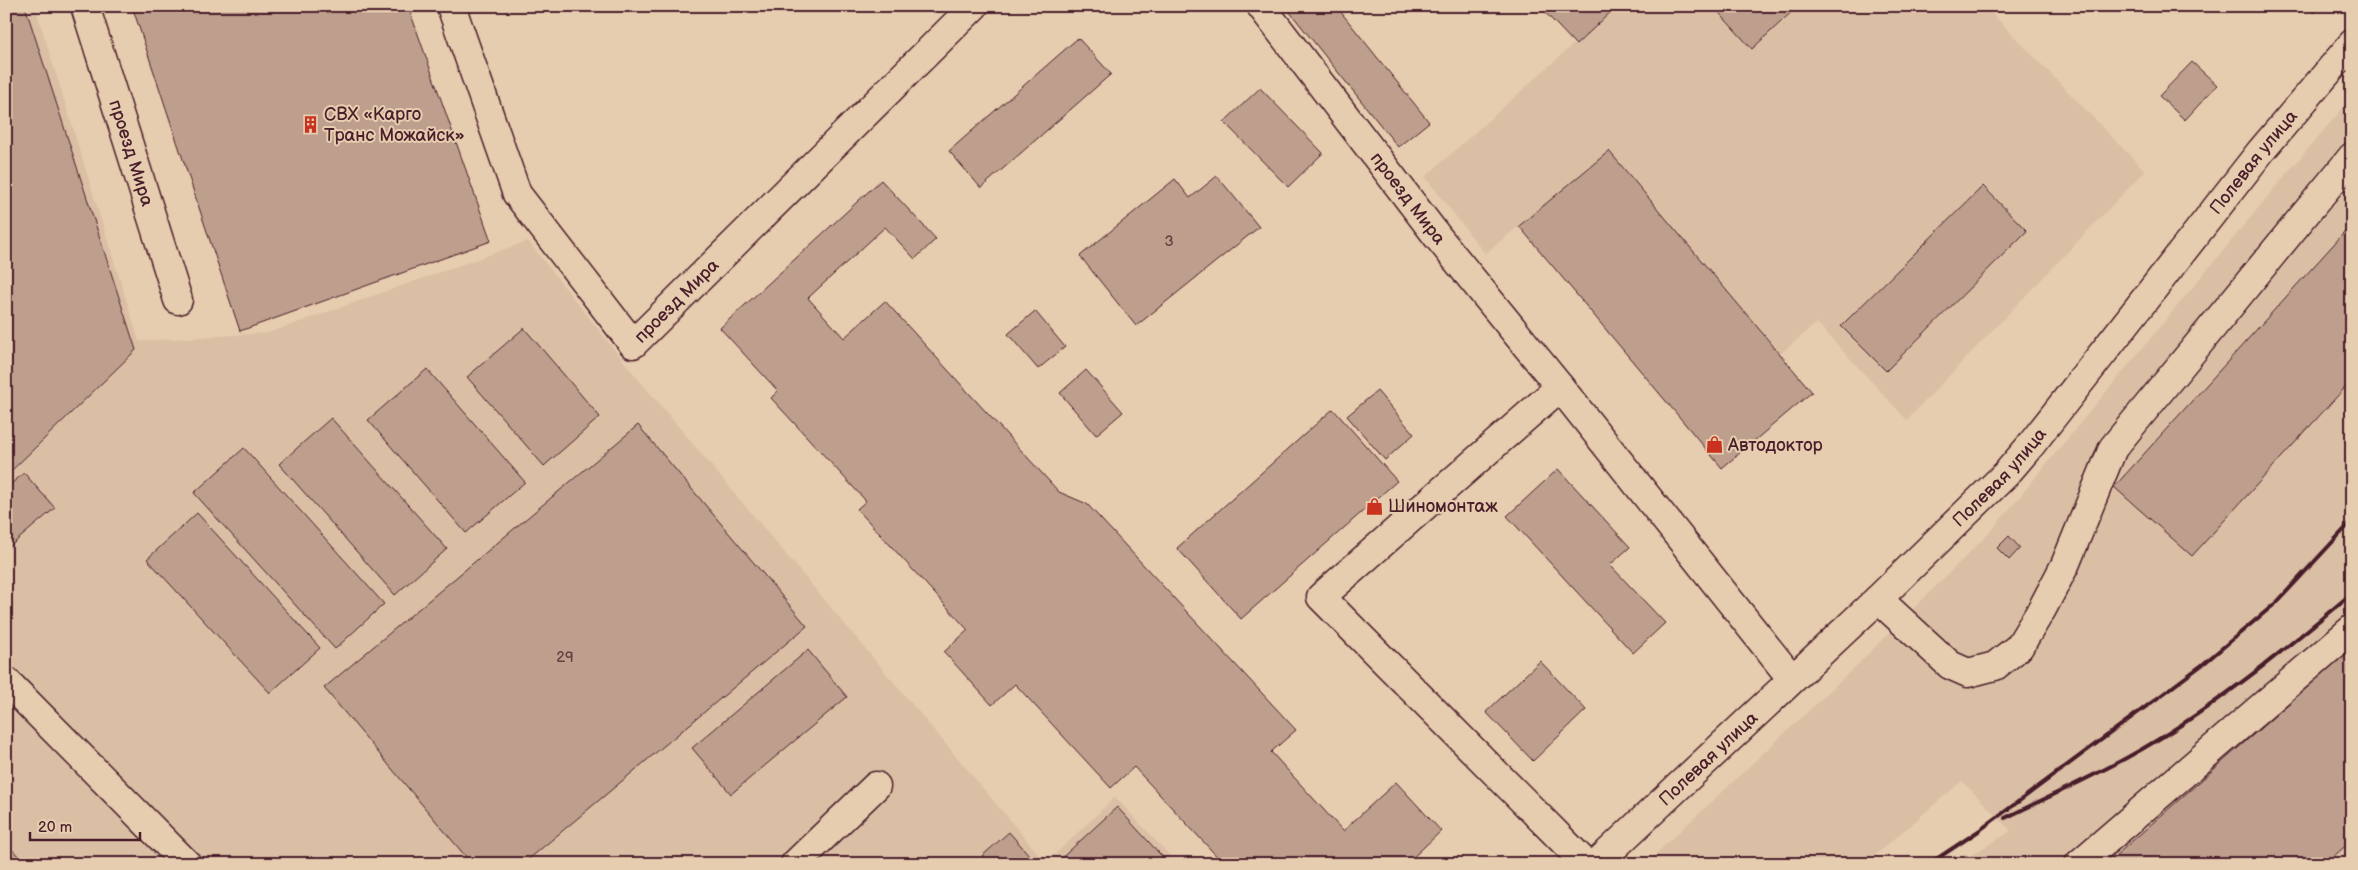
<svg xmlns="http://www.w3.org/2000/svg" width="2358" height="870" font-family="'Balsamiq Sans',sans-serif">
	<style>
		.built { fill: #dbbfa5 }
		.building { fill: #be9f8d; stroke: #4a1f2b }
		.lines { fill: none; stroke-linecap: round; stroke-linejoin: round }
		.minor-casing { stroke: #4a1f2b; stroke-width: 31 }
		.major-casing { stroke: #4a1f2b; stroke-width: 31 }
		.minor { stroke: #e7cdaf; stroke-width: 28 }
		.major { stroke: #e7cdaf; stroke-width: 28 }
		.rail { stroke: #4a1f2b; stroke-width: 4 }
		.labels { text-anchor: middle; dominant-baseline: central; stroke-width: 4; stroke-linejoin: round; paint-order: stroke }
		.number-label { font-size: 15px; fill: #673f44 }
		.poi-label { font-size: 18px; fill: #4a1f2b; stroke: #e7cdaf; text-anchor: start }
		.street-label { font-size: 18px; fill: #4a1f2b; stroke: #e7cdaf }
	</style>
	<rect width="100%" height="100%" fill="#e7cdaf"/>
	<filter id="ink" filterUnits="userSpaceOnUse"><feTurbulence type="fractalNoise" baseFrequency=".02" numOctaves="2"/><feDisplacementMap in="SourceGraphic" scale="10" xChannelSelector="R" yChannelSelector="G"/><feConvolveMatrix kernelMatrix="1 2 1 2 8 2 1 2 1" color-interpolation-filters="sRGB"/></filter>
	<g filter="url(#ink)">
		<path class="built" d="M6,6h29l104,335 129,-8 260,-92 102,128 416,494 69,-66 63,67h-1172z
			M1616,6h369l160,165 -238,249 -90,-97 -37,31 -171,-203 -124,103 -60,-77z
			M2352,97v767h-395l54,-33 -49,-50 -97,83h-220l208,-195 139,-139 281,-340z"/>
		<path class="building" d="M6,6h19l111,344 -130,126z
			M132,6h276l83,235 -251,90z
			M1285,6h51l93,116 -31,25z
			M1539,6h78l-41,39z
			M1713,6h85l-46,43z
			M2306,6h14l-6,7z
			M1078,38l33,36 -130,114 -32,-37z
			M2192,62l25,23 -32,35 -26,-24z
			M1260,88l63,65 -35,34 -64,-65z
			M1609,151l203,241 -90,76 -203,-242z
			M1217,176l42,51 -123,99 -56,-70 95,-77 15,19z
			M881,180l55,59 -21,20 -30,-32 -77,71 36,40 41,-37 174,191 28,12 209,226 -25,22 72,79 53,-49 45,49 -35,33h-182l-90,-97 -23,21 -96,-104 -23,21 -48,-53 24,-22 -111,-121 9,-8 -95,-103 7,-7 -58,-63z
			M1983,186l44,45 -141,140 -45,-45z
			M2352,224v156l-160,176 -78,-69z
			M1035,311l30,36 -27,22 -30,-35z
			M524,328l76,89 -56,49 -77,-89z
			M427,369l98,113 -59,51 -98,-113z
			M1086,370l37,42 -27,23 -36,-42z
			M1377,391l37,43 -29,26 -38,-44z
			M1333,409l64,72 -156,138 -64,-71z
			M331,418l116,131 -52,46 -116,-131z
			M638,425l169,201 -284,238h-51l-148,-176z
			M244,448l140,156 -49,45 -141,-156z
			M1558,469l72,78 -20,18 55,58 -32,30 -126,-137z
			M24,473l31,35 -47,40 -2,-60z
			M197,513l123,135 -50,45 -123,-134z
			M2009,536l11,12 -11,12 -12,-12z
			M2352,648v192l-27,24h-219z
			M808,650l39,47 -116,97 -39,-46z
			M1540,661l46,49 -53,51 -47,-49z
			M1117,807l52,57h-114z
			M1009,832l28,32h-48l-7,-8z
			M6,843l20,21h-20z"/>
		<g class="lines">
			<defs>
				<g id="minor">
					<path id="s1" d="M85,6l93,294"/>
					<path id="s2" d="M451,6l66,188 116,150 341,-338"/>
					<path id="s3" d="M1261,6l176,230 123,151 232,292"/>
					<path d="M1560,387l-239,210 265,267"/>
					<path d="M1878,599l72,66 18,8 27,-7 24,-19 23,-38 23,-44 48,-117 239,-291"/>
					<path d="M6,681l181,183"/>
					<path d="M795,864l81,-78"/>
					<path d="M2079,864l273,-235"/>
				</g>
				<g id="major">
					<path id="s4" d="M1596,864l282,-265 128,-125 24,-28 231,-295 91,-107"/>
				</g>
			</defs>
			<use href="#minor" class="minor-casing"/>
			<use href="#major" class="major-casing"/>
			<use href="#minor" class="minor"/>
			<use href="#major" class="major"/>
			<path class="rail" d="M2005,818c41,-20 83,-39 123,-61 80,-44 154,-105 224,-164
				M1929,864l51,-34 222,-165 75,-63 75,-81"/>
		</g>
	</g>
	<defs>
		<symbol id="building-bare" viewBox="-9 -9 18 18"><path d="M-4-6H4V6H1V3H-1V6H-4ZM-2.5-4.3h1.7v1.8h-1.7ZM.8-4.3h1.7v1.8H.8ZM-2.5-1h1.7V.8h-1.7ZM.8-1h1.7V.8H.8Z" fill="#c8321e" stroke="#e7cdaf" stroke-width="2.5" paint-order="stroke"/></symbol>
		<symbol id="shop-bare" viewBox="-9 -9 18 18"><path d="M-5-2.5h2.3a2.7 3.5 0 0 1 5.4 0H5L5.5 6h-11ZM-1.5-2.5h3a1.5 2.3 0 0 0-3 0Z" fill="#c8321e" stroke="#e7cdaf" stroke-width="2.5" paint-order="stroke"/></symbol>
	</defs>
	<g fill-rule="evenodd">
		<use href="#building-bare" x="298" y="112" width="25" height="25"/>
		<use href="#shop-bare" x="1702" y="432" width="25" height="25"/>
		<use href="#shop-bare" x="1362" y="494" width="25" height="25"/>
	</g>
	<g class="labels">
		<g class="number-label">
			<text x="1169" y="241">3</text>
			<text x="565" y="657">29</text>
		</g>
		<g class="poi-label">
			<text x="324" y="114">СВХ «Карго<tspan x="324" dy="21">Транс Можайск»</tspan></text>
			<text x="1728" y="445">Автодоктор</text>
			<text x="1388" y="506">Шиномонтаж</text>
		</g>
		<g class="street-label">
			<text stroke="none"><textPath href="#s1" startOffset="154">проезд Мира</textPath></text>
			<text stroke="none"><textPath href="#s4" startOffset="964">Полевая улица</textPath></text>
			<text stroke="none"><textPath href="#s3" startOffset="242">проезд Мира</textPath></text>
			<text stroke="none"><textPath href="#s2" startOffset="450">проезд Мира</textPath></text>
			<text stroke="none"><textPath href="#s4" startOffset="559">Полевая улица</textPath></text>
			<text stroke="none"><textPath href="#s4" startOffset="154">Полевая улица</textPath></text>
		</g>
	</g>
	<rect width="2358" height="870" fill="none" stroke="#e7cdaf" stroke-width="25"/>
	<rect x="12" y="12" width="2333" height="845" fill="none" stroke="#4a1f2b" stroke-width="2" filter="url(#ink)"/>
	<path d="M30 832v8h110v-8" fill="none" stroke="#4a1f2b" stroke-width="2.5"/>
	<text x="38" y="832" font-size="15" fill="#4a1f2b" stroke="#e7cdaf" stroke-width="4" paint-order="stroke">20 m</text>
</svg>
